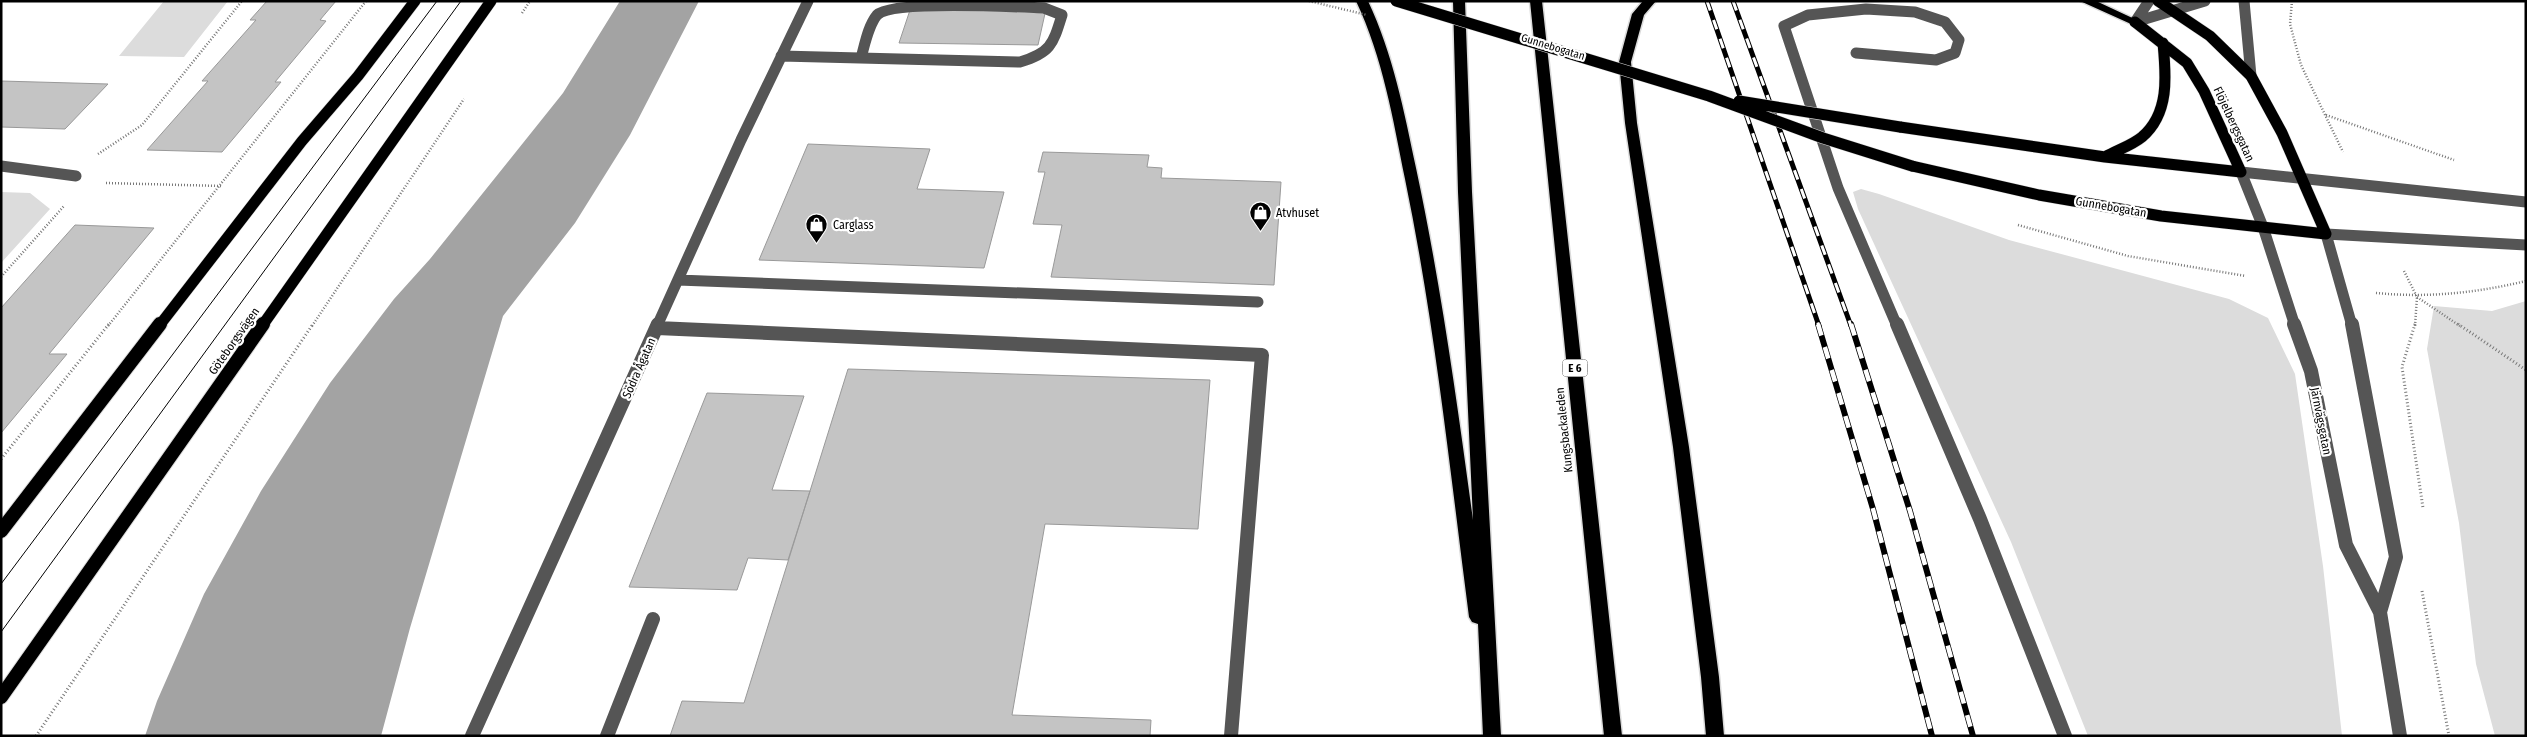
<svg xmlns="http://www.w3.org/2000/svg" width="2527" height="737" font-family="'Fira Sans Condensed',sans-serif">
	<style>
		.green { fill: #dcdcdc }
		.water { fill: #a3a3a3 }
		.building { fill: #c4c4c4; stroke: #999 }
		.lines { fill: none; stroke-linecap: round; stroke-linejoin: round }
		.major-far1-casing { stroke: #dbdbdb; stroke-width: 12 }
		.major-casing { stroke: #dbdbdb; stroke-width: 16 }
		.highway-casing { stroke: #dbdbdb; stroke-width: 3 }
		.path-far1 { stroke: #777; stroke-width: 2.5; stroke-dasharray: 1 2; stroke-linecap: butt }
		.path { stroke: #777; stroke-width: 3; stroke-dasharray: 1 2.5; stroke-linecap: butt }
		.minor-far1 { stroke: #555; stroke-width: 11 }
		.minor { stroke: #555; stroke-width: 14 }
		.major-far1 { stroke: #000; stroke-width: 11 }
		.major { stroke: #000; stroke-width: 14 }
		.highway { fill: #000; fill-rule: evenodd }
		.tram { stroke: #000; stroke-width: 1 }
		.rail-far1-casing { stroke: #000; stroke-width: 5 }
		.rail-casing { stroke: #000; stroke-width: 6 }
		.rail-far1 { stroke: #fff; stroke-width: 3; stroke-dasharray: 10; stroke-linecap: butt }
		.rail { stroke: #fff; stroke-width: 4.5; stroke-dasharray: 12; stroke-linecap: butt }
		.major-bridge-casing { stroke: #dbdbdb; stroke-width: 12; stroke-linecap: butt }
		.path-bridge { stroke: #777; stroke-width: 2.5; stroke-dasharray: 1 2; stroke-linecap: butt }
		.major-bridge { stroke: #000; stroke-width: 11 }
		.labels { text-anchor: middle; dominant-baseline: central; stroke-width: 4.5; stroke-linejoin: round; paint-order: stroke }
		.far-street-label { font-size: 11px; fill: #000; stroke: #fff }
		.shield { fill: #fff; stroke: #4c4c4c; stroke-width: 1 }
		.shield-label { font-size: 11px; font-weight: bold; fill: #000 }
		.street-label { font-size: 12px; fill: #000; stroke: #fff }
		.poi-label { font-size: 12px; fill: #000; stroke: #fff; text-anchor: start }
	</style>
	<rect width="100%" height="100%" fill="#fff"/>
	<path class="green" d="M164,1h64l-44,56 -65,-1z
		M1861,189l18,5 130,46 220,59 39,19 27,56 28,192 19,170h-254l-77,-194 -153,-333 -5,-17z
		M1,192l29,1 20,16 -49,54z
		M2526,301v435h-31l-19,-72 -17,-141 -32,-174 7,-43 58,5z"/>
	<path class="water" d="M620,1h79l-69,134 -55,88 -72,93 -93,312 -29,108h-236l12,-35 47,-107 57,-103 69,-108 64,-84 36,-40 133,-166z"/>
	<path class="building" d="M267,1h69l-16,19 6,1 -51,61h6l-59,70 -75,-2 61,-69h-6l54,-61h-6z
		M911,7l135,2 -8,36 -139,-2z
		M1,81l107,3 -43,45 -64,-2z
		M808,144l122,5 -13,40 87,3 -20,76 -225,-8z
		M1043,152l106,3 -2,12 15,1 -1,10 120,4 -7,103 -223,-8 11,-52 -29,-1 12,-52h-7z
		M75,225l79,3 -105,126h18l-66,79v-125z
		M848,369l362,11 -12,149 -153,-5 -33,191 139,5 -1,16h-480l12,-35 62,2z
		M707,393l97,3 -32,94 38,1 -22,69 -40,-2 -11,32 -108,-3z"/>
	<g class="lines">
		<defs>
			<path id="major-far1" d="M2135,22l52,41 17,28 37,81
				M1900,127l205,30 136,15
				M2105,157c12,-7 26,-11 37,-20 28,-24 24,-62 21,-94
				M1912,166l127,29 122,21 165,18 -44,-101 -31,-57 -41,-40 -52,-35
				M159,326l143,-185 56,-65 57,-75
				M262,326l229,-325"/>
			<path id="major" d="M1,531l159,-207
				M1,697l262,-373"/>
			<path id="highway" d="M1356,1h12c25,53 36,110 48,167 25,117 41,234 57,352l-15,-328 -5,-191h12l7,191 29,544h-18l-5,-112 -6,-2 -3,-5c-19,-146 -34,-293 -64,-438 -12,-60 -22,-121 -49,-178z
				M1530,1h12l80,735h-18z
				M1643,1h13l-12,14 -13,47 6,61 52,324 30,230 5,59h-18l-5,-59 -28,-230 -48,-324 -6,-61 13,-48z
				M2080,1h16l45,21 -2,2h-8z"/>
		</defs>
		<use href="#major-far1" class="major-far1-casing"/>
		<use href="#major" class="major-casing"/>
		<use href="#highway" class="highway-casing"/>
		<path class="path-far1" d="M2292,1l-2,23 11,41 42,87
			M522,13l8,-12
			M2326,115l128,45
			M98,154l44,-29 100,-124
			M106,183l115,3
			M2018,225l110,31 118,20
			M2404,271l13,26 -2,29
			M1,277l63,-71
			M2376,293c52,5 100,0 150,-12
			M2417,297l43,29
			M108,326l258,-325
			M312,326l152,-227"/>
		<path class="path" d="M2415,324l-13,43 21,141
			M2458,324l68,46
			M1,459l108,-135
			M2422,591l27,145
			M36,736l277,-412"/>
		<path class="minor-far1" d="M2244,1l7,75
			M2135,22l70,-21
			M2135,22l14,-21
			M1856,53l80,7 19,-7 4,-13 -14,-18 -30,-10 -49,-3 -58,6 -24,11 54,162 59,138
			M781,56l239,6c31,-9 33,-18 42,-47l-18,-7c-27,-1 -152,-8 -167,7 -9,11 -12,29 -16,43
			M1,166l75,10
			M678,280l580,22
			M657,326l84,-186 67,-139
			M2295,326l-32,-99 -22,-55 285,30
			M2352,326l-26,-92 200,11"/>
		<path class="minor" d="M1897,324l83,195 85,217
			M2294,324l17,47 35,174 34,67 20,124
			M2352,324l44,233 -16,55
			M657,328l605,27 -31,381
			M472,736l186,-412
			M607,736l46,-117"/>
		<use href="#major-far1" class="major-far1"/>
		<use href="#major" class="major"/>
		<use href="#highway" class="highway"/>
		<path class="tram" d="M1,584l436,-583
			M1,632l460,-631"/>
		<defs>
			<path id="rail-far1" d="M1707,1l112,325
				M1733,1l118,325"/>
			<path id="rail" d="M1818,324l55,185 59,227
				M1851,324l59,187 63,225"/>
		</defs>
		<use href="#rail-far1" class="rail-far1-casing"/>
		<use href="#rail" class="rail-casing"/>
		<use href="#rail-far1" class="rail-far1"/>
		<use href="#rail" class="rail"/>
		<defs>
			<path id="major-bridge" d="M1396,1l313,95 114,42 89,28
				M1739,101l161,26"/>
		</defs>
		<use href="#major-bridge" class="major-bridge-casing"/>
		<path class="path-bridge" d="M1309,1l58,14"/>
		<use href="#major-bridge" class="major-bridge"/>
	</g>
	<defs>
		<symbol id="shop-pin" viewBox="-11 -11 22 30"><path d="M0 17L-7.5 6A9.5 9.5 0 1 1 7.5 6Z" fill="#000" stroke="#fff"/><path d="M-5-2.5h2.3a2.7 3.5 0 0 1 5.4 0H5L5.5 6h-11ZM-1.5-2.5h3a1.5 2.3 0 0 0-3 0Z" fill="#fff"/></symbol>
	</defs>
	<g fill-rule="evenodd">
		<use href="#shop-pin" x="1248" y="200" width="25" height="34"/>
		<use href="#shop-pin" x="804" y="212" width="25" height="34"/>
	</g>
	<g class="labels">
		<g class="far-street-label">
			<text transform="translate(1553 47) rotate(17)">Gunnebogatan</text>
		</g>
		<rect class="shield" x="1562.5" y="359.5" width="25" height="17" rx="4"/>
		<g class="shield-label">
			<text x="1575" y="368">E 6</text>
		</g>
		<g class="street-label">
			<text transform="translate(2234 124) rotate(65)">Flöjelbergsgatan</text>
			<text transform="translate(2111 207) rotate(10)">Gunnebogatan</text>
			<text transform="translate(234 341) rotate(-55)">Göteborgsvägen</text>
			<text transform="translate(639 368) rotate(-66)">Södra Ågatan</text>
			<text transform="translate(2321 421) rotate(79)">Järnvägsgatan</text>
			<text transform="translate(1564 430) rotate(-96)">Kungsbackaleden</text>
		</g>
		<g class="poi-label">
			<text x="1276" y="213">Atvhuset</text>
			<text x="833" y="225">Carglass</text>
		</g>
	</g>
	<rect width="2527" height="737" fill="none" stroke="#000000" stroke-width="5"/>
</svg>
